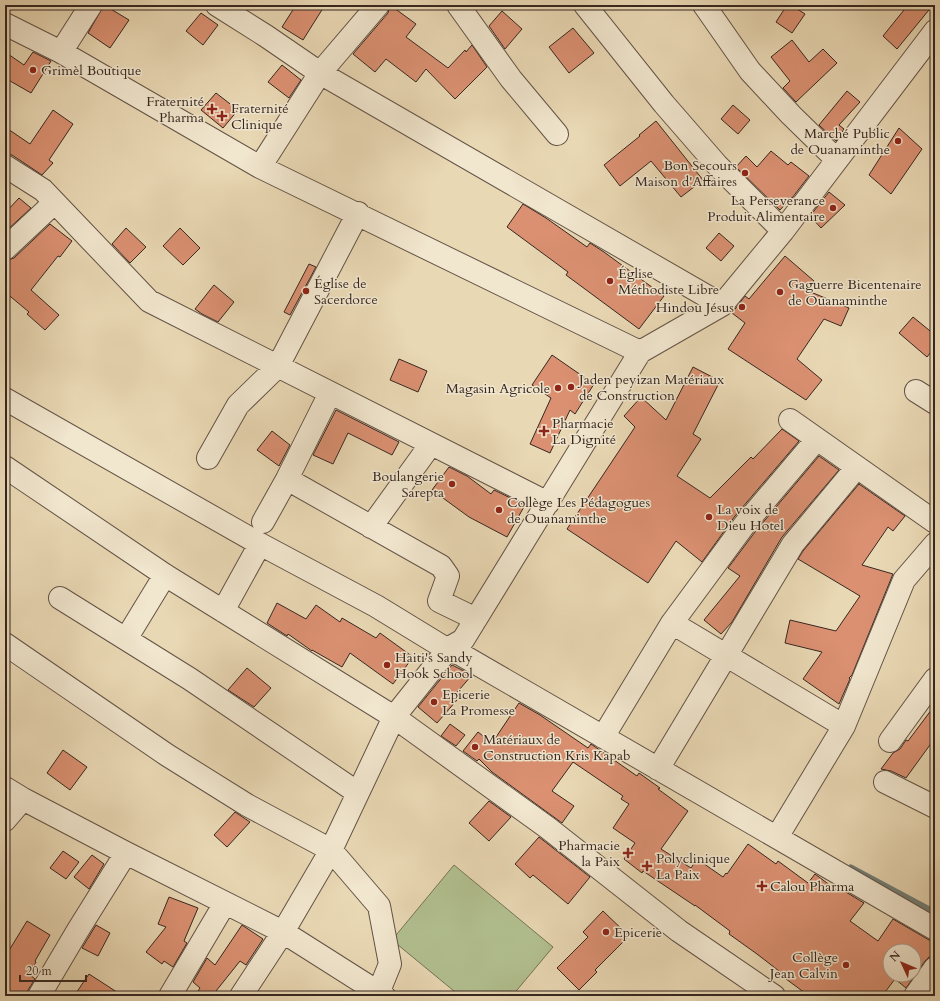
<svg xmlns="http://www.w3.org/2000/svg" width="940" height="1001" font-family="Cardo,serif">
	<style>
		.green { fill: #b2c090; stroke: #747458 }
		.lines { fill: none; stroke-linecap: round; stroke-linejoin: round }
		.stream { stroke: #717f79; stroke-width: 7 }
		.building { fill: #da9071; stroke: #362721; fill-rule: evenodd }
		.minor-casing { stroke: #635346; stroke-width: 24 }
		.minor { stroke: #f1e6ce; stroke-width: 22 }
		.poi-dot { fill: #8f2418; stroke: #f1e6ce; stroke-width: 1.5 }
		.labels { text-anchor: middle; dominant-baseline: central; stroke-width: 3; stroke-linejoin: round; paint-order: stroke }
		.poi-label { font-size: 14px; fill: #362721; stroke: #f1e6ce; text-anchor: start }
	</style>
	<rect width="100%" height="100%" fill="#e9d8b4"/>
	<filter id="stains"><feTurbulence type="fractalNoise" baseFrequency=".005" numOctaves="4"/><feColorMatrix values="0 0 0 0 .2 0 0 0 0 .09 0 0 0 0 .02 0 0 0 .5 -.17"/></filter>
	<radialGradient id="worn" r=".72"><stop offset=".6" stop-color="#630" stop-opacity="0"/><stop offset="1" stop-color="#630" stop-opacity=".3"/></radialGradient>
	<path class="green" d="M454,865l99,82 -41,49h-52l-68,-56z"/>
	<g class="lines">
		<path class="stream" d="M851,868l84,45"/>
	</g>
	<path class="building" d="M104,5l25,15 -19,28 -22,-15z
		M296,5h29l-22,35 -21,-13z
		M390,5l26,19 -10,13 42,31 17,-18 1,2 6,-7 15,22 -32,32 -29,-30 -10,13 -30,-23 -11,13 -22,-18 35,-41z
		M787,5h4l14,9 -13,19 -16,-11z
		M908,5h25l-36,44 -14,-13z
		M502,11l20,18 -17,20 -16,-23z
		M201,13l17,12 -15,20 -17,-14z
		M573,28l21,25 -25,20 -20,-26z
		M792,40l17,22 14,-13 14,14 -41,39 -13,-14 7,-7 -19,-24z
		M5,52l19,13 9,-13 18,9 -20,32 -26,-15z
		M282,65l19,15 -12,18 -21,-16z
		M847,91l13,11 -21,23 5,4 -8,12 -17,-16z
		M216,93l22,17 -15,18 -22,-18z
		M733,105l17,15 -12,14 -17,-15z
		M53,110l20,14 -24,36 4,3 -11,12 -30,-20 -7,-1v-27l25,17z
		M656,121l47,59 -22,17 -30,-36 -31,25 -16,-21 36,-29 -1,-1z
		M899,128l23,21 -31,45 -22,-19z
		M771,151l17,14 3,-3 18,14 -17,22h-1l-11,12 -44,-43 10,-11 11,11z
		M829,192l16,13 -24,23 -11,-12z
		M19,198l12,10 -26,24v-19z
		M523,204l23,14 41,29 3,-4 14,9 60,44 -25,33 -73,-54 2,-3 -61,-45z
		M50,224l22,17 -12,16 -2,-1 -27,34 28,25 -14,15 -18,-16 2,-2 -24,-20v-31l9,-3z
		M126,228l20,19 -16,16 -18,-19z
		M180,228l20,20 -17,17 -20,-19z
		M719,233l15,13 -13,15 -15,-13z
		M785,256l29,25 -8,9 43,18 -8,18 -17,-7 -27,40 25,21 -16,20 -78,-51 17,-26 -13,-10 13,-17 4,3z
		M309,264l7,3 -26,48 -6,-3z
		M214,285l20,17 -16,20 -16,-8 -7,-5z
		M913,317l22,18v12l-8,10 -28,-24z
		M552,355l42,29 -19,30 -5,-4 -20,43 -20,-9 21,-46 -19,-13z
		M399,359l28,12 -9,21 -28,-12z
		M693,367l27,14 -27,53 8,5 -24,37 33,22 41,-41 2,2 29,-30 17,12 -64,75 -33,46 -26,-21 -28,42 -81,-54 68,-102 -11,-11 17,-19 25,23z
		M336,410l63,32 -7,13 -44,-22 -15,31 -20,-9z
		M272,431l18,14 -11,21 -22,-16z
		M819,456l20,14 -57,67 -50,85 -11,12 -17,-14 36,-44 -12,-8 27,-36z
		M449,467l18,9 24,18 3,-4 31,15 -18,32 -38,-20 -37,-27z
		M859,484l46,32 -12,15 -5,-4 -26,38 31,9 -41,101 -3,3 1,1 -11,25 -36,-25 19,-27 -37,-9 5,-23 46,11 24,-35 -62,-37 5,-8z
		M277,603l29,16 10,-14 24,17 2,-4 34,20 4,-5 33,24 -20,27 -43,-31 -8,14 -30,-17v1l-24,-17 -1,2 -20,-13z
		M452,665l20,10 -19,22 4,3 -20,23 -19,-16z
		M247,668l24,20 -17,19 -26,-17z
		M519,703l21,12 48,33 3,-4 46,32 2,-3 21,15 -2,1 30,22 -27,38 30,19 6,-9 26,18 3,-4 1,1 21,-30 28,20 2,-3 30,22 7,-9 24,18 2,-3 23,14 -14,18 28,20 15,-22 36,21 6,2v14l-6,1 -4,4 -19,27 -11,-9 -13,17h-73l-31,-23 1,-2 -22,-17 -28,-20 1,-3 -35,-26v1l-52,-35 -1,2 -18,-14 11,-16 -22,-15 16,-24 -8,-5 2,-3 -50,-34 -21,29 22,15 -12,17 -70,-51 -13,-13 -2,2 -14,-10 15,-19 14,11zM890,951h24v24h-24z
		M935,705v33l-29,40 -15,-7 -10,-2 12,-16 7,-4 6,-9 2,1z
		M450,724l15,11 -9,11 -15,-10z
		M63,750l24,17 -17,23 -23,-17z
		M489,801l22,16 -22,24 -20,-18z
		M235,812l15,10 -23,25 -13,-12z
		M539,837l51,40 -22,27 -35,-29 -3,3 -15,-14z
		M63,851l16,11 -13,17 -16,-11z
		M92,855l12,9 -15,25 -15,-12z
		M169,897l29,11 -14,33 3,2 -14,24 -9,-6 -2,3 -16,-12 20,-25 -8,-3z
		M603,911l26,25 -34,34 2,2 -18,18 -22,-22 31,-31 -5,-5z
		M27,921l23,14 -15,26 1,1 -7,12 6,5 -7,11 -1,6h-22v-39z
		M96,925l14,8 -12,23 -16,-8z
		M242,925l21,14 -17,26 -6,-4 -28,35h-17l5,-8 -7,-6 14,-24 8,7z
		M89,974l34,22h-49z"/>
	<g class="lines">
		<defs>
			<path id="minor" d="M217,5l49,31 54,37 402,232
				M458,5l53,74 46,55
				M585,5l79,99 53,61 66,66
				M704,5l46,66 41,44 46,45
				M5,24l56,28 199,115 380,185
				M61,52l30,-47
				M5,166l38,24 106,111 399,202
				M260,167l60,-94 58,-68
				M5,249l49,-46
				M916,391l19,12
				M5,399l255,145 116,62 72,44 12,4 475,275
				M790,420l145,102
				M208,458l30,-53 40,-39 80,-153
				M5,467l160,108 229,142 154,111 131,103 95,65
				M287,479l154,87 7,10 -9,25 37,18
				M263,522l24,-43 43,-86
				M371,527l60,-83
				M60,598l130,81 168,114
				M223,611l37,-67
				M672,623l172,103
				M126,639l39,-64
				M5,644l162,111 80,50 84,45 48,56 11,58 -13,32
				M603,737l69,-114 73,-99 72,-85
				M890,741l45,-62
				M658,769l135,-225 64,-77
				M885,782l50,25
				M5,788l18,11 103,54 157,79 101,64
				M5,820l18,-21
				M777,837l67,-111 60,-146 31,-36
				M39,996l39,-66 48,-77
				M170,996l55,-93
				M241,996l42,-64 48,-82 63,-133 55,-69 14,-8 177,-288 82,-47 61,-74 152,-200
				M915,996l20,-28"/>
		</defs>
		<use href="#minor" class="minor-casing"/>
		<use href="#minor" class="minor"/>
	</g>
	<g class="poi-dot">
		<circle cx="33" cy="70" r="4"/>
		<path d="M210 103h4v4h4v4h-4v4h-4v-4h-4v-4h4z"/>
		<path d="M220 110h4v4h4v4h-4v4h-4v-4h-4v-4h4z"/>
		<circle cx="898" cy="141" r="4"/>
		<circle cx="745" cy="173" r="4"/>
		<circle cx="833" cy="208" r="4"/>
		<circle cx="610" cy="281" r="4"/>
		<circle cx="306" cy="291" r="4"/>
		<circle cx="780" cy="292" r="4"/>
		<circle cx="742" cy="307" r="4"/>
		<circle cx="571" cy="387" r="4"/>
		<circle cx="558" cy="388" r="4"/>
		<path d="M542 425h4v4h4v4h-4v4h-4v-4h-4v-4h4z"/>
		<circle cx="452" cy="484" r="4"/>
		<circle cx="499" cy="510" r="4"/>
		<circle cx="709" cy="517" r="4"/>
		<circle cx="387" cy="665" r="4"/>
		<circle cx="434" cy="702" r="4"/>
		<circle cx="475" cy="747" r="4"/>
		<path d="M626 847h4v4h4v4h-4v4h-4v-4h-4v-4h4z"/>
		<path d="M645 860h4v4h4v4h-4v4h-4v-4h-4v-4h4z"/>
		<path d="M760 880h4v4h4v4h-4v4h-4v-4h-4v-4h4z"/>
		<circle cx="606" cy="932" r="4"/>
		<circle cx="846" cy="965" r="4"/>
	</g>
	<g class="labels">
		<g class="poi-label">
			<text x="41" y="70">Grimèl Boutique</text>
			<text x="204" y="101" text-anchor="end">Fraternité<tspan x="204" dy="16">Pharma</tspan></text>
			<text x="231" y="108">Fraternité<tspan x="231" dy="16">Clinique</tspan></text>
			<text x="890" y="133" text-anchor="end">Marché Public<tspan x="890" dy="16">de Ouanaminthe</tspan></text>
			<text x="737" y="165" text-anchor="end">Bon Secours<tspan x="737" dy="16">Maison d'Affaires</tspan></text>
			<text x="825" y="200" text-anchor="end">La Perseverance<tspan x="825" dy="16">Produit Alimentaire</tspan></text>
			<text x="618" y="273">Église<tspan x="618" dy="16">Méthodiste Libre</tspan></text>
			<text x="314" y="283">Église de<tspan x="314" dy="16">Sacerdorce</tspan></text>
			<text x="788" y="284">Gaguerre Bicentenaire<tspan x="788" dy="16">de Ouanaminthe</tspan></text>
			<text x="734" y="307" text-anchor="end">Hindou Jésus</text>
			<text x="579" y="379">Jaden peyizan Matériaux<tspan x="579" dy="16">de Construction</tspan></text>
			<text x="550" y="388" text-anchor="end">Magasin Agricole</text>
			<text x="552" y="423">Pharmacie<tspan x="552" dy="16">La Dignité</tspan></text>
			<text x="444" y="476" text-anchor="end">Boulangerie<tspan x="444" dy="16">Sarepta</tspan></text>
			<text x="507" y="502">Collège Les Pédagogues<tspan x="507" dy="16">de Ouanaminthe</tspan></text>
			<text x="717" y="509">La voix de<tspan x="717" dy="16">Dieu Hotel</tspan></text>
			<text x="395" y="657">Haiti's Sandy<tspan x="395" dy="16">Hook School</tspan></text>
			<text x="442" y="694">Epicerie<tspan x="442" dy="16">La Promesse</tspan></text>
			<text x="483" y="739">Matériaux de<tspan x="483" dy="16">Construction Kris Kapab</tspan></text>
			<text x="620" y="845" text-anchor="end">Pharmacie<tspan x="620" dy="16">la Paix</tspan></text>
			<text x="656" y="858">Polyclinique<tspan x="656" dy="16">La Paix</tspan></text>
			<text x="770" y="886">Calou Pharma</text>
			<text x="614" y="932">Epicerie</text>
			<text x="838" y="957" text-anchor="end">Collège<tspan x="838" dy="16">Jean Calvin</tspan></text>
		</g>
	</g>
	<rect width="940" height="1001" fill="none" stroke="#e9d8b4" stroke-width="20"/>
	<rect x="6" y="6" width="928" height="989" fill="none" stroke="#362721" stroke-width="2"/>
	<rect x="10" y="10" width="920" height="981" fill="none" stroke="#362721"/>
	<g transform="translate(902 963) rotate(314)"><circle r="19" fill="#f1e6ce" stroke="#a69a89"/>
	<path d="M0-3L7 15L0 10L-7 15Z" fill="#8f2418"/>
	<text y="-6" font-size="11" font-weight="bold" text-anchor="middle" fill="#362721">N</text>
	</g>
	<path d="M20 975v6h66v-6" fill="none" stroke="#362721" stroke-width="2"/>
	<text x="26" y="975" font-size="12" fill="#362721" stroke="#f1e6ce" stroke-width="3" paint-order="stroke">20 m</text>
	<rect width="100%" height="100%" filter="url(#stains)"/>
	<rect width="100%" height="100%" fill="url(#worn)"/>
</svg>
